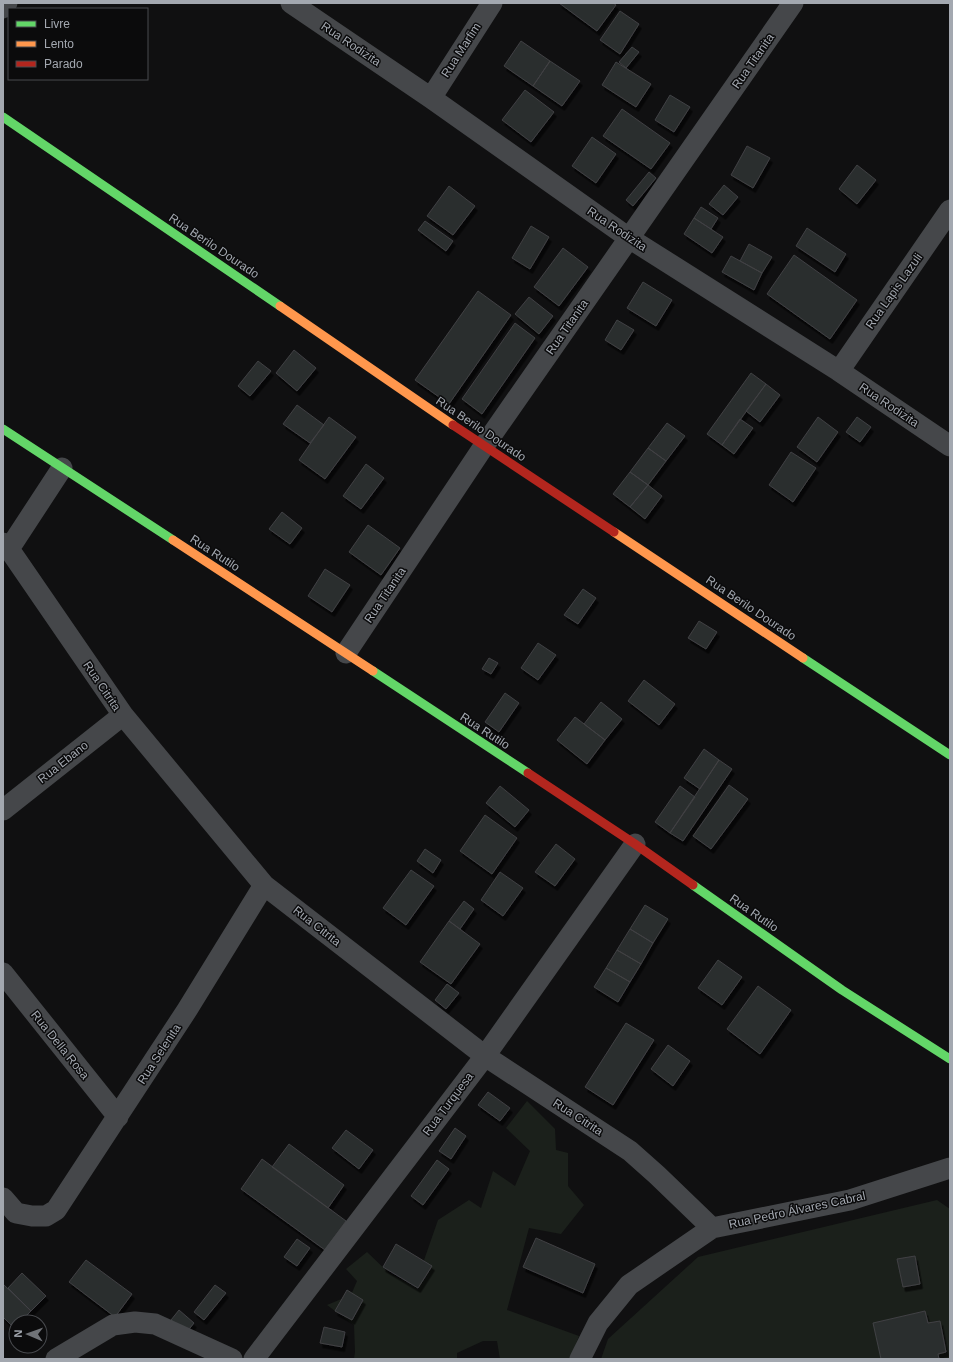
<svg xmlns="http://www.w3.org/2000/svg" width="953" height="1362" font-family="Helvetica,sans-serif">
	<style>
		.green { fill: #1b201b }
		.building { fill: #2c2d2e; stroke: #404144; filter: url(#shadow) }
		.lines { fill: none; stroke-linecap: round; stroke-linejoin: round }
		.street { stroke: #45474a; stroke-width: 21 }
		.fast { stroke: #63d668; stroke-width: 9 }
		.slow { stroke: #ff974d; stroke-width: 9 }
		.jam { stroke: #b3261e; stroke-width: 9 }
		.labels { text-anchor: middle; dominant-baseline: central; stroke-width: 3; stroke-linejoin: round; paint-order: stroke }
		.street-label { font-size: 12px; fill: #a3a8b0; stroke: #0b0b0c }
	</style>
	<defs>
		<filter id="shadow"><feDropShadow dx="2.5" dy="4.5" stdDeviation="0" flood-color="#0009"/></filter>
	</defs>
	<rect width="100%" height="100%" fill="#101011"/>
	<path class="green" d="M527,1101l28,28 1,21 12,3v33l16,19 -23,29 -32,-6 -22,82 72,26 -9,23h-70l-3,-18h-14l-26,12v6h-103l1,-7 -1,-27 -27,-20 24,-10 6,-14 -11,-12 21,-17 23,22 25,12 23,-66 31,-20 12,8 12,-37 22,15 15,-35 -24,-23z
		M937,1200l13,9v150h-349l7,-20 90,-82z"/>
	<path class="building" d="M559,3h54l3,2 -19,26z
		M620,11l19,13 -19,30 -20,-14z
		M521,41l29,20 -17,25 -29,-20z
		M632,47l7,5 -13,16 -7,-6z
		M550,61l30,20 -18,25 -29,-20z
		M616,62l35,22 -15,23 -34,-22z
		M525,90l29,22 -23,30 -29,-22z
		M670,95l20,12 -16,25 -19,-12z
		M622,109l48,34 -19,26 -48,-33z
		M592,137l24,17 -20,29 -24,-17z
		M747,146l23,12 -17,30 -22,-13z
		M857,165l19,15 -19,24 -18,-15z
		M649,172l7,6 -23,28 -7,-6z
		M724,185l14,12 -15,18 -14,-11z
		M449,186l26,20 -22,29 -26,-19z
		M701,207l17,11 -7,11 -17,-11z
		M694,218l29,19 -11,16 -28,-19z
		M425,221l28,20 -7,10 -28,-21z
		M531,226l18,11 -19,32 -18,-11z
		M807,228l39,26 -11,18 -39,-26z
		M749,244l23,13 -10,16 -22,-12z
		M563,248l25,19 -29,39 -25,-19z
		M794,255l63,45 -27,39 -63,-45z
		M731,256l31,17 -8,17 -32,-18z
		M643,282l29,18 -16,26 -29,-18z
		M478,291l33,24 -62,89 -34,-24z
		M529,297l24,19 -14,18 -24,-20z
		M617,320l17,10 -13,20 -16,-10z
		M515,323l20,15 -53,76 -20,-15z
		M294,350l22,18 -19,23 -21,-18z
		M258,361l13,10 -21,25 -12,-10z
		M751,373l15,11 -44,61 -15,-11z
		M766,384l14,11 -20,27 -14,-11z
		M297,405l27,20 -14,18 -27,-19z
		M329,417l27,20 -31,42 -26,-19z
		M818,417l20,15 -21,30 -20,-15z
		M857,417l14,10 -11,15 -14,-10z
		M740,419l13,9 -19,26 -12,-9z
		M667,423l18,13 -19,25 -18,-13z
		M648,448l18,13 -18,24 -18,-13z
		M791,452l25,16 -23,34 -24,-17z
		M366,464l18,14 -23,31 -18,-13z
		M630,472l18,13 -18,22 -17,-13z
		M648,485l14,11 -17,23 -15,-12z
		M282,512l20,16 -12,16 -21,-15z
		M368,525l32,23 -19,27 -32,-23z
		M325,569l25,16 -18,27 -24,-16z
		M583,589l13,9 -18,26 -14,-9z
		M699,621l18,11 -11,17 -18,-11z
		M538,643l18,12 -18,25 -17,-12z
		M489,658l9,5 -7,11 -9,-5z
		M644,680l31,24 -16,21 -31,-24z
		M505,693l14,10 -20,29 -14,-10z
		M601,702l21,17 -17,21 -21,-16z
		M575,717l30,23 -18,24 -30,-24z
		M704,749l15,11 -19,29 -16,-11z
		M719,760l13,9 -49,72 -13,-8z
		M729,785l19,14 -37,50 -18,-13z
		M500,786l29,24 -14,17 -29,-24z
		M680,786l15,11 -25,36 -15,-11z
		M485,815l32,23 -25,36 -32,-23z
		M556,844l19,15 -20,27 -20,-14z
		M425,849l16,11 -8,13 -16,-12z
		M411,870l23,16 -28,39 -23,-17z
		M500,872l23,16 -20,28 -22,-16z
		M464,901l10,8 -14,20 -11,-8z
		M645,905l23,14 -15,24 -23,-14z
		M449,921l31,23 -29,40 -31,-22z
		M630,929l23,14 -12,21 -24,-14z
		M617,950l24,14 -11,18 -24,-14z
		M718,960l24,17 -20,28 -24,-17z
		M606,968l24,14 -12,20 -24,-15z
		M447,984l12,9 -13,16 -11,-9z
		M758,986l33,24 -31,44 -33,-25z
		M626,1023l28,17 -41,65 -28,-18z
		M668,1045l22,16 -17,25 -22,-17z
		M488,1092l22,16 -10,13 -22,-16z
		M455,1128l11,8 -15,23 -12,-8z
		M346,1130l27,20 -14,19 -27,-21z
		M289,1144l55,41 -16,23 -56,-41z
		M262,1159l84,62 -21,29 -84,-61z
		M437,1160l12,9 -26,36 -12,-9z
		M536,1238l59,26 -12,29 -60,-26z
		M297,1239l13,9 -13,18 -13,-9z
		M396,1244l36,22 -14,22 -35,-21z
		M915,1256l5,28 -17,3 -6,-28z
		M86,1260l46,34 -17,23 -46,-35z
		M22,1273l24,23 -15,15 -23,-23z
		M3,1284l28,27 -11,11h-4v5l-2,1 -11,-11z
		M215,1285l11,8 -22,27 -10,-8z
		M347,1290l16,10 -11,20 -17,-9z
		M179,1310l15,13 -8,10 -15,-13z
		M925,1311l3,12 12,-2 6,31 -8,2 1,5h-58l-8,-36z
		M324,1327l21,5 -3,15 -22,-4z"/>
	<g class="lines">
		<path class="street" d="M291,3l140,95 198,140 210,133 111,75
			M3,8l4,-5
			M431,98l61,-95
			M839,371l111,-161
			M3,543l6,6 114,166 141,170 221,171 145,95 27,24 55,53
			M9,549l53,-81
			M346,653l138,-207 309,-443
			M3,810l120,-95
			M3,973l115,144
			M3,1198l13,15 16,3h14l10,-6 131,-200 77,-125
			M56,1359l57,-34 22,-3 20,2 77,35
			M254,1359l231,-303 150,-212
			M580,1359l18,-36 31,-38 83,-57 138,-28 100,-32"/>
		<path class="fast" d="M3,117l277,189
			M3,429l170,111
			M803,658l147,97
			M373,671l155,102
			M693,885l149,105 108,69"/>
		<path class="slow" d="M280,306l173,119
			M614,532l189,126
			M173,540l200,131"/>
		<path class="jam" d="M453,425l161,107
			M528,773l107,71 58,41"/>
	</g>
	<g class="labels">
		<g class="street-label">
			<text transform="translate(351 44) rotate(34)">Rua Rodizita</text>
			<text transform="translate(461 50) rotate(-57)">Rua Marfim</text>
			<text transform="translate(753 61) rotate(-55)">Rua Titanita</text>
			<text transform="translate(617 229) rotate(34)">Rua Rodizita</text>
			<text transform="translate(214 246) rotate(34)">Rua Berilo Dourado</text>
			<text transform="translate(894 291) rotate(-55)">Rua Lapis Lazuli</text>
			<text transform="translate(567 327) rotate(-55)">Rua Titanita</text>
			<text transform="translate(889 405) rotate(34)">Rua Rodizita</text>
			<text transform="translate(481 429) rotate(34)">Rua Berilo Dourado</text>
			<text transform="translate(215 553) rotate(33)">Rua Rutilo</text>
			<text transform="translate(385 595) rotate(-56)">Rua Titanita</text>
			<text transform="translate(751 608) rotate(34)">Rua Berilo Dourado</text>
			<text transform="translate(102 686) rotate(56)">Rua Citrita</text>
			<text transform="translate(485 731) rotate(33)">Rua Rutilo</text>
			<text transform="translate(63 762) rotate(-38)">Rua Ebano</text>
			<text transform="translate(754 913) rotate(35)">Rua Rutilo</text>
			<text transform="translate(317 926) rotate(38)">Rua Citrita</text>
			<text transform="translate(60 1045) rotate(51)">Rua Della Rosa</text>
			<text transform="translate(159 1054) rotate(-57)">Rua Selenita</text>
			<text transform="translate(448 1104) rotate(-53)">Rua Turquesa</text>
			<text transform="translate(578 1117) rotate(33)">Rua Citrita</text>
			<text transform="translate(797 1210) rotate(-12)">Rua Pedro Álvares Cabral</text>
		</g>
	</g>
	<rect width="953" height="1362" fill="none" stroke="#a3a8b0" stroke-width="8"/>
	<rect x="8" y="8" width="140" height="72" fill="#0b0b0c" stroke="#484a4e"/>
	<rect x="16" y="21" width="20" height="6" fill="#63d668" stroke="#484a4e"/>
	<text x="44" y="28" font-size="12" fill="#a3a8b0">Livre</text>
	<rect x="16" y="41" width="20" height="6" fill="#ff974d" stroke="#484a4e"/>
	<text x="44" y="48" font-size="12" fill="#a3a8b0">Lento</text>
	<rect x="16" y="61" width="20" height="6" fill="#b3261e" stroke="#484a4e"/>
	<text x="44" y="68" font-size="12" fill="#a3a8b0">Parado</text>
	<g transform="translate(28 1334) rotate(272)"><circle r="19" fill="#0b0b0c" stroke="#484a4e"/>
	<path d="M0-3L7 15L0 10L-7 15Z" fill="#707378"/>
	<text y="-6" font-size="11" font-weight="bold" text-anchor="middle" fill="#a3a8b0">N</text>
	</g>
</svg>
